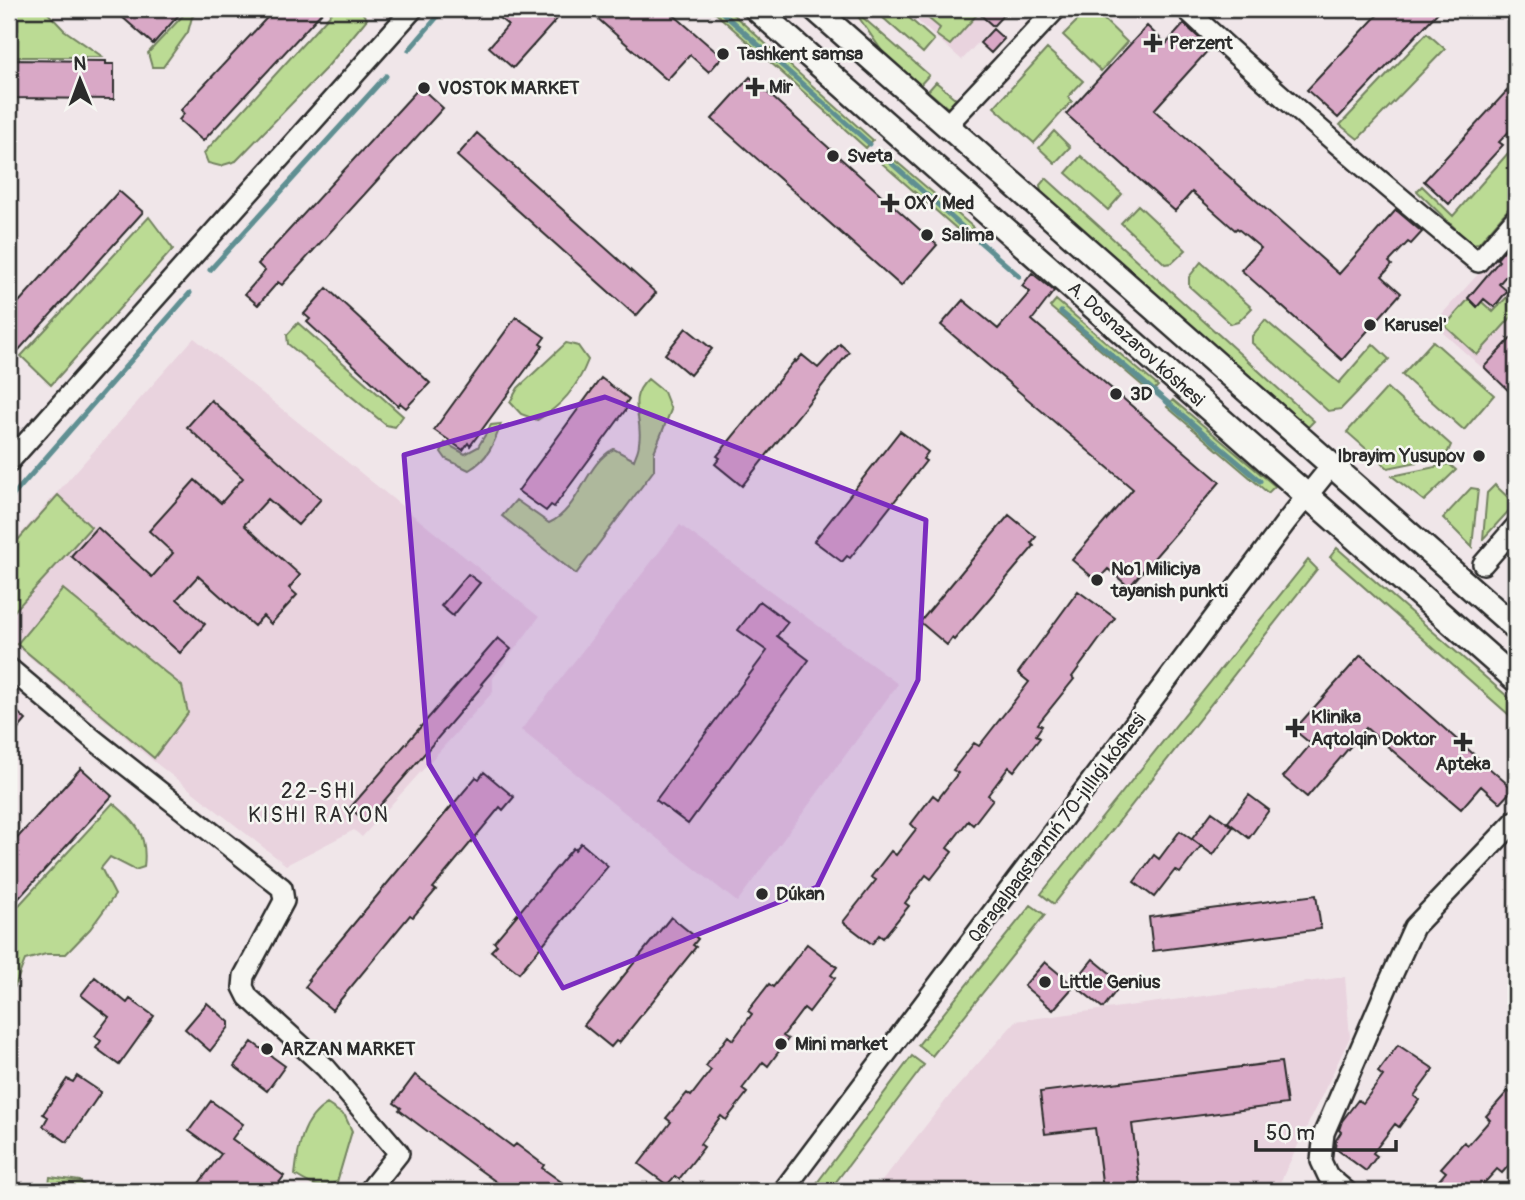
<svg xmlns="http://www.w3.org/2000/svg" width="1525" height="1200" font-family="Pangolin,sans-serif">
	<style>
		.built { fill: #e9d3de }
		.green { fill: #bbdb94; stroke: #738360; stroke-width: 2 }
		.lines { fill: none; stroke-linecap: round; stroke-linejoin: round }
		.stream { stroke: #5e8f92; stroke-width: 5 }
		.building { fill: #d9a8c6; stroke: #2b2b2b; stroke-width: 2 }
		.minor-casing { stroke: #2b2b2b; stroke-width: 24 }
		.major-casing { stroke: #2b2b2b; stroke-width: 28 }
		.minor { stroke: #f6f6f2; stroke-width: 19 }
		.major { stroke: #f6f6f2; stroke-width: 23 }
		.marked { fill: #7b2cbf; fill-opacity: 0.2; stroke: #7b2cbf; stroke-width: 5; stroke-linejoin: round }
		.poi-dot { fill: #2b2b2b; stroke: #f6f6f2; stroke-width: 2.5 }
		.labels { text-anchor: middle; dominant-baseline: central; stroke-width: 5; stroke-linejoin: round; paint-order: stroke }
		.poi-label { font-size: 19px; font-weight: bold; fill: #2b2b2b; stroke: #f6f6f2; text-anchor: start }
		.street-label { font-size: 19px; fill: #2b2b2b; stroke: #f6f6f2 }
		.neighbourhood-label { font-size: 21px; letter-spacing: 2px; fill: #2b2b2b; stroke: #f6f6f2 }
	</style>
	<rect width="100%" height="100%" fill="#f0e6e9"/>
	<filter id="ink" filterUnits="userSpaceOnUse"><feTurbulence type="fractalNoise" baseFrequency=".0143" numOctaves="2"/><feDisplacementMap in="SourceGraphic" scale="14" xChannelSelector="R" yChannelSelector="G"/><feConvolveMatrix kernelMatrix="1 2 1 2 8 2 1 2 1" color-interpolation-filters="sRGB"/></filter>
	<g filter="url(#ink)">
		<path class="built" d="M904,9h105l-47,51z
			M1516,232v166l-83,-74z
			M194,338l345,279 -46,61v14l-131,145 -8,-7 -68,35 -134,-105 -143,-120v-93z
			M680,525l218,159 -161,218 -216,-172z
			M1345,977l5,60 -74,154h-402l76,-96 66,-74z"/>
		<path class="green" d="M18,9h26l20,21 39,27h-94v-27h9z
			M189,9h12l-9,8 -4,15 -25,35h-11l-4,-14z
			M335,9h24l8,10 -39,47 -92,95 -16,5 -12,-3 -4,-10z
			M711,9h16l146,131 -7,8z
			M853,9l76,66 -9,10 -36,-31z
			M873,9h26l35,31 -11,13z
			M917,9h65l-32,36 -14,-10 4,-7z
			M1089,9h4l34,33 -26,29 -38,-36z
			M1427,33l18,16 -87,90 -18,-14z
			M1047,49l36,32 -15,16 4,4 -38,42 -40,-36z
			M936,82l20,17 -8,9 -20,-17z
			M1054,131l16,16 -15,16 -16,-15z
			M1516,144v56l-37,43 -8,1 -54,-53 5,-5 31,30z
			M884,151l89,76 -8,9 -88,-77z
			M1081,156l41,38 -14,16 -42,-37z
			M1046,178l268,243 -8,8 -265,-237 -1,-7z
			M1138,205l48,45 -14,13 -7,1 -44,-41z
			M149,217l24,32 -122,136 -30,-29z
			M1201,262l51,46 -14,14 -7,2 -42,-38v-9z
			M1473,294l20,18 15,-16 8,7v9l-39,43 -32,-29z
			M1056,300l102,86 -7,7 -101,-86z
			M1265,320l74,63 34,-39 16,15 -48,50 -13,2 -76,-68v-7z
			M298,323l105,93 -8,11 -9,-2 -98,-81 -1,-9z
			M1433,341l61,54 -30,35 -62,-55z
			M566,343l12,3 10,14c-10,26 -27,47 -51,60l-16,-6 -11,-12 8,-14z
			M648,379l16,13 7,18 -17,42v18l-78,104 -74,-58 14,-16 33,23c32,-15 36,-60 65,-74l20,11c2,-6 5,-11 5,-17 5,-26 -14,-42 9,-64z
			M1387,388l64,57 -5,11 -58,12 -41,-36z
			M1173,400l102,86 -7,7 -101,-86z
			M501,424c-7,20 -13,35 -32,46l-23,-11 -5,-7 4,-9 20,11 13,-7 13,-22z
			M1449,464l7,6 -32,31 -32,-25z
			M1495,485l20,19 -32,35 4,-46z
			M1471,488l7,1 -6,58 -29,-29z
			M58,495l33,32 -82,90v-67z
			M1337,548l179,156v17l-186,-164z
			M1308,560l9,9 -263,335 -13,-10z
			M63,589l119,97 6,27 -34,45 -137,-114z
			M113,803c23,19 35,31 31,64l-9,3 -25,-13 -9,11 14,27 -25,34 -24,25h-20l-21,6 -11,28 -5,3v-75z
			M1031,905l14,10 -113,141 -14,-11z
			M912,1056l12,9 -95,126h-18z
			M327,1104l18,12 7,15 -15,51c-18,8 -26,3 -42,-7 3,-27 7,-56 32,-71z
			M50,1177l30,4 9,10h-41z"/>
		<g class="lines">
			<path class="stream" d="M718,9l152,135
				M409,50l35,-41
				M881,154l85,76
				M978,240l41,36
				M210,270l176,-194
				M1061,312l199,169
				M9,500l181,-207"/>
		</g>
		<path class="building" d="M113,9h71l-31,35z
			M275,9h50l-122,132 -24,-21 5,-6 -3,-4z
			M488,9h78l-53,59 -24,-21 19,-22z
			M587,9h80l55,48 -13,15 -19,-17 -23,25z
			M974,9h35l-16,17z
			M1383,9h58l-103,109 -31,-28z
			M1184,24l26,24 -56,62 185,164 57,-64 26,22 -11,12 -3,-2 -19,20 3,3 -10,11 19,17 -59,67 -101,-90 20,-22 -24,-20 -2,2 -43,-38 -17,19 -109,-97 81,-88 19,18z
			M993,29l11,10 -13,14 -11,-10z
			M9,60l97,1v3h8v35l-105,-1z
			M750,77l187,168 -36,41 -189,-167z
			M1516,81v43l-17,18 4,3 -54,59 -25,-23z
			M420,87l23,21 -161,177 -4,-3 -20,23 -13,-11 20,-23 -7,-7z
			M477,133l179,160 -20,23 -179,-160z
			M119,191l24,21 -134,149v-48z
			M1516,236v28l-17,20 8,7 -13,16 -10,-8 -7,8 -9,-9 31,-37 -2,-2z
			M1032,273l22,18 -22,29 188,162 -91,105 -21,-18 -11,12 -25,-21 61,-71 -192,-164 22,-25 35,29 32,-37 -8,-6z
			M327,288l103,95 -24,25 -6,-5 -2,3 -91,-84 3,-3 -6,-5z
			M516,317l29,20 -5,7 3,2 -73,100 -2,-3 -5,7 -29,-20z
			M686,328l26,21 -22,26 -25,-21z
			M1516,333v65l-32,-31z
			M840,344l9,8 -107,134 -27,-22 5,-6 -3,-2 78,-96 1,2 6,-7 16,13z
			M601,378l28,21 -5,7 3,2 -73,99 -3,-2 -5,6 -28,-20z
			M211,400l110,99 -23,26 -30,-26 -24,26 56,50 -11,13 8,7 -26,29 -8,-8 -9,10 -56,-50 -21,23 28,25 -25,29 -109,-97 26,-29 55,50 21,-24 -24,-22 46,-51 26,23 22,-25 -56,-51z
			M900,431l28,21 -5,7 3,2 -76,97 -3,-2 -5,6 -28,-21z
			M1009,515l27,22 -5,6 3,3 -80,94 -2,-2 -5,7 -27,-23z
			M468,574l12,9 -27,33 -12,-10z
			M1078,591l37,27 -43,59 2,2 -36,45 4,2 -6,9 4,3 -26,33 -5,-4 -21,28 5,4 -20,26 -5,-4 -21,27 5,4 -21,27 -5,-4 -21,28 4,3 -26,32 -4,-3 -7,9 -29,-22 33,-42 -5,-3 20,-26 5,4 20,-26 -5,-5 22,-29 5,4 20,-26 -5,-3 21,-27 5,3 50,-64 -11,-9z
			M760,601l28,21 -11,14 32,24 -121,164 -32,-24 111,-149 -29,-21z
			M498,638l13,11 -30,35 2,1 -117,137 -16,-14z
			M1361,655l152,134 -13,14 -19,-17 -20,23 -95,-81 -59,69 -24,-20 28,-33 -17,-14z
			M9,704l17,16 -17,20z
			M81,768l31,28 -103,113v-62z
			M484,772l30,25 -11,13 -3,-3 -67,81 3,2 -23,27 -3,-2 -78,95 -27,-23 5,-6 -2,-2 136,-164 32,-38 3,2z
			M1249,795l20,15 -20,28 -21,-16z
			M1212,812l21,15 -20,28 -21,-16z
			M1180,831l21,15 -21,27 -5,-3 -21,27 -20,-15 20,-27 5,4z
			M581,843l27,23 -89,107 -28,-22 6,-6 -3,-3 79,-94 2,2z
			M1316,895l5,34 -168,22 -4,-34z
			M671,917l27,22 -5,6 3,2 -77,96 -3,-2 -5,6 -27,-22z
			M807,944l30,23 -6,8 4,3 -26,34 -5,-4 -21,28 5,3 -20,27 -5,-4 -21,27 5,4 -21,27 -5,-4 -21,28 4,3 -25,32 -4,-3 -8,9 -28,-21 32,-42 -5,-4 21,-25 4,3 20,-26 -5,-4 22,-30 5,4 19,-26 -4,-3 21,-27 4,3z
			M1093,959l29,24 -19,25 -30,-24z
			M1045,962l29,24 -21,24 -29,-24z
			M95,977l32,26 3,-4 24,17 -35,49 -23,-17 5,-7 -6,-5 14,-19 -28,-22z
			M207,1003l22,19v5l-19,24 -25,-22z
			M252,1042l33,24 -18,25 -33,-25z
			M1398,1045l36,24 -20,27 5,4 -20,27 -4,-3 -22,29 4,3 -11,15 -31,-23 1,-8 5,-8 -2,-2 3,-9 16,-21 5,3 20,-27 -5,-4z
			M1281,1062l6,42 -155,20 8,60 -37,5 -8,-61 -50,6 -5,-42z
			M415,1075l98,72 3,-3 28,21 -2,3 32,23h-65l-39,-28 -71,-53 2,-2 -7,-5z
			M77,1076l24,16 -34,50 -24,-16 5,-9 -5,-3 24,-35 6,3z
			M1508,1091l8,7v59l-14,16 -5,-4 -20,22h-47l16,-19 -5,-4 23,-26 4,3 22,-25 -4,-4z
			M211,1101l32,23 -11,15 52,37 -11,15h-80l28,-37 -32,-23z"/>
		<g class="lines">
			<defs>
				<path id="minor" d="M1186,9c94,88 192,171 292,253l38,-44
					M946,126l110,-117
					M9,462l404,-453
					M1483,564l33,-38
					M9,668l84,71 189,149 2,13 -40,75 -1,11 5,10 78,71 73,85 -30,38
					M783,1191l503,-669 46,-57
					M1346,1191l-18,-15 -7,-15 3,-28 66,-153 24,-53 102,-107"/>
				<path id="major" d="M756,9l760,671
					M815,9l701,619"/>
			</defs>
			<use href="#minor" class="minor-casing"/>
			<use href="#major" class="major-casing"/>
			<use href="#minor" class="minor"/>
			<use href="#major" class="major"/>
		</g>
	</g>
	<path class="marked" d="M605,397l321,123 -8,160 -101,207 -254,101 -134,-224 -25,-309z"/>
	<g class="poi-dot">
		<path d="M1149.5 32.5h7v7h7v7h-7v7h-7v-7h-7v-7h7z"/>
		<circle cx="723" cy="54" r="7"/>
		<path d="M751.5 76.5h7v7h7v7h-7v7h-7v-7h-7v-7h7z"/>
		<circle cx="424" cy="88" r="7"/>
		<circle cx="833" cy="156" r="7"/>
		<path d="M886.5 192.5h7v7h7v7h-7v7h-7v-7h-7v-7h7z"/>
		<circle cx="927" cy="235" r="7"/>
		<circle cx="1370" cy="325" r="7"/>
		<circle cx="1116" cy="394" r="7"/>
		<circle cx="1479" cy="456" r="7"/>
		<circle cx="1097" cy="580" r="7"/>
		<path d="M1291.5 717.5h7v7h7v7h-7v7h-7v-7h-7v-7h7z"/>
		<path d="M1459.5 731.5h7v7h7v7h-7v7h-7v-7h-7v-7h7z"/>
		<circle cx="762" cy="894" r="7"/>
		<circle cx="1045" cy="982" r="7"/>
		<circle cx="781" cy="1044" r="7"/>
		<circle cx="267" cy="1049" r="7"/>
	</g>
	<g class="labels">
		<g class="poi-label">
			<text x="1169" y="43">Perzent</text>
			<text x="737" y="54">Tashkent samsa</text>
			<text x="769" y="87">Mir</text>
			<text x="438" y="88">VOSTOK MARKET</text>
			<text x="847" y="156">Sveta</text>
			<text x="904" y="203">OXY Med</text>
			<text x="941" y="235">Salima</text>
			<text x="1384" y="325">Karusel'</text>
			<text x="1130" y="394">3D</text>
			<text x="1465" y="456" text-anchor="end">Ibrayim Yusupov</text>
			<text x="1111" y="569">№1 Miliciya<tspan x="1111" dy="22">tayanish punkti</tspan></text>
			<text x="1311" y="717">Klinika<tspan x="1311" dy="22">Aqtolqin Doktor</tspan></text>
			<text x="1463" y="764" text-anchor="middle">Apteka</text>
			<text x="776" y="894">Dúkan</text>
			<text x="1059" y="982">Little Genius</text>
			<text x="795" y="1044">Mini market</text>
			<text x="281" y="1049">ARZAN MARKET</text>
		</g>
		<g class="street-label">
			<text transform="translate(1136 344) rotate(42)">A. Dosnazarov kóshesi</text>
			<text transform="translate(1057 828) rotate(-53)">Qaraqalpaqstannıń 70-jıllıǵı kóshesi</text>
		</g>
		<g class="neighbourhood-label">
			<text x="319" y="791">22-SHI<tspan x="319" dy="24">KISHI RAYON</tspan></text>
		</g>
	</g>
	<rect width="1525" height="1200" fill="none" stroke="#f6f6f2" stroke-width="35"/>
	<rect x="18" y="18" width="1490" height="1165" fill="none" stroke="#2b2b2b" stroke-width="2.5" filter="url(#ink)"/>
	<g transform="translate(80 80) rotate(359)" stroke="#f6f6f2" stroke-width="5" paint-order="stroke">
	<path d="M0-5L12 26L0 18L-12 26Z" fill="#2b2b2b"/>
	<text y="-10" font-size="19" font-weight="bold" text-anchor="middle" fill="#2b2b2b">N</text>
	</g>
	<path d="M1256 1140v10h140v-10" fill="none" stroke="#2b2b2b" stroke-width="3.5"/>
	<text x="1266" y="1140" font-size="21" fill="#2b2b2b" stroke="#f6f6f2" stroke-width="5" paint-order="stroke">50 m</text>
</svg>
